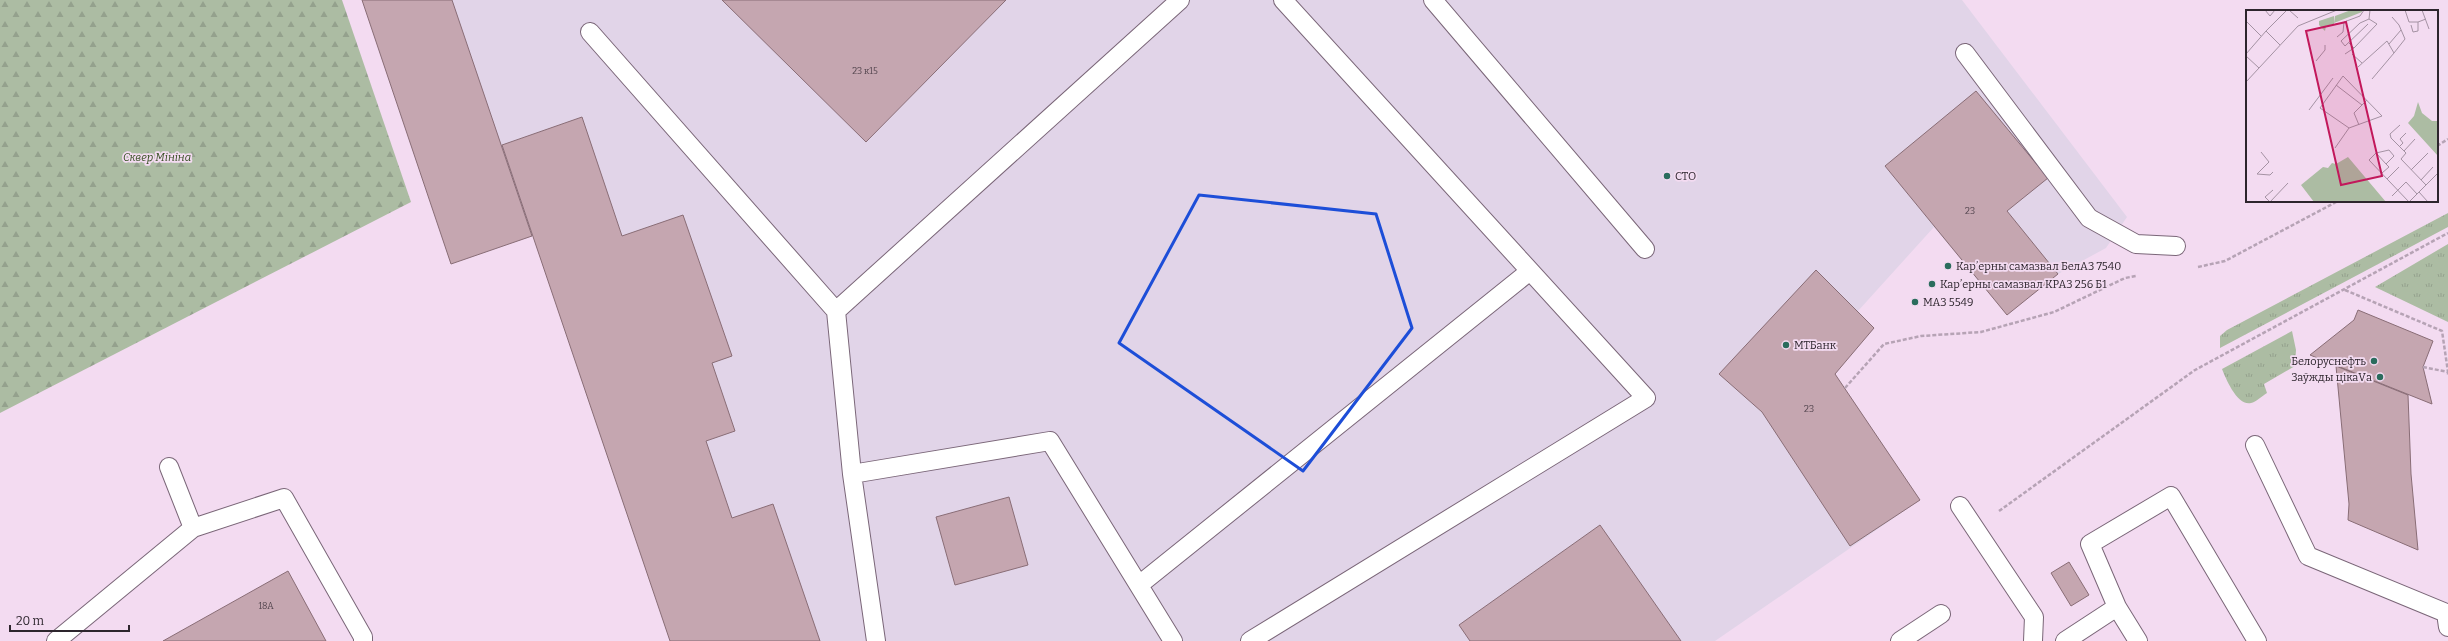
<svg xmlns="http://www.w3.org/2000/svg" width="2448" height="641" font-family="Bitter,serif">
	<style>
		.industrial { fill: #e1d4e8 }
		.grass { fill: url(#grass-tufts) }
		.forest { fill: url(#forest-firs) }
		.building { fill: #c5a6b0; stroke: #896d76 }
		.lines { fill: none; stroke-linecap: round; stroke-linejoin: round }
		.lane-casing { stroke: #7a6678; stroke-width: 20 }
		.path { stroke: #b6a3b5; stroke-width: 2.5; stroke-dasharray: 4 2; stroke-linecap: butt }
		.lane { stroke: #fff; stroke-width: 18 }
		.marked { fill: none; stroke: #1d4ed8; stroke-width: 3; stroke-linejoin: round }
		.poi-dot { fill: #2a6c5d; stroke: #f3dbf1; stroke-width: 1.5 }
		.labels { text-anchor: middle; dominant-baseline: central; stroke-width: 3.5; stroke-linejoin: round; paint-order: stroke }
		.number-label { font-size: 9px; fill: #53454e }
		.park-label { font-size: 11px; font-style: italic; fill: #324c1e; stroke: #f3dbf1 }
		.poi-label { font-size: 11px; fill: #2d252d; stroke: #f3dbf1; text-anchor: start }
		.inset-road { fill: none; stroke: #a492a3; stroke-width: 1 }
		.view { fill: #c2185b; fill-opacity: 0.15; stroke: #c2185b; stroke-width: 2 }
		.inset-edge { fill: none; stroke: #2d252d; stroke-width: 2 }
	</style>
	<defs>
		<pattern id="grass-tufts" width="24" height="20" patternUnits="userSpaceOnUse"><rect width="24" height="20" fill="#acbca3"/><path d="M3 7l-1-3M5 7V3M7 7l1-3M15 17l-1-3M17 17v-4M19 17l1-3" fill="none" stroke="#94a18d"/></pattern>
		<pattern id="forest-firs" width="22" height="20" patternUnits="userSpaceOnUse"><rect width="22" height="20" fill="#acbca3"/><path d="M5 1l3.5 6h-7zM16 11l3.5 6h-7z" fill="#94a18d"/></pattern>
	</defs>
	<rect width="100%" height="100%" fill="#f3dbf1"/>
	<path class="industrial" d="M362,0h1600l165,217 -21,31 -48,26 -51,41 -73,-88 -76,84 16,17 -39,46 85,126 -205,141h-1045l-137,-405 -82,28z"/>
	<path class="grass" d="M2448,213v14l-228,121v-12l7,-6z
		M2448,244v78l-73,-35z
		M2292,331l4,19 -1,16 -31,18 3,9c-5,3 -11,9 -16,10 -14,3 -25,-24 -29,-34z"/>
	<path class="forest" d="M0,0h342l69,202 -411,211z"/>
	<path class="building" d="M362,0h90l80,236 -81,28z
		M722,0h284l-140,142z
		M1976,91l72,87 -41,33 51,63 -51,41 -122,-149z
		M582,117l40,119 61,-21 49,141 -20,7 23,68 -29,10 26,77 41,-14 47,137h-150l-168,-496z
		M1816,270l58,58 -39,46 85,126 -70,46 -88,-134 -43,-38z
		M2358,310l75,31 -10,26 9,37 -122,-49 44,-35z
		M2336,366l72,29 3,79 7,76 -70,-30 1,-16z
		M1009,497l19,68 -73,20 -19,-68z
		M1600,525l81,116h-211l-11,-16z
		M2069,562l20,33 -18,11 -20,-33z
		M288,571l38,70h-163z"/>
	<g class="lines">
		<defs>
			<path id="lane" d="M1433,0l212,249
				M590,32l246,279 16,163 24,167
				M1965,53l124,165 47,26 40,2
				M836,311l344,-311
				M2255,445l53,111 138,57 2,14
				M169,467l24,61
				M852,474l198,-33 123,200
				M1960,506l74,111 -1,24
				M1139,585l391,-314
				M56,641l137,-113 91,-30 79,139v4
				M1250,641l396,-243 -363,-398
				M1900,641l41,-27
				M2065,641l52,-34
				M2138,641l-21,-34 -27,-63 81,-48 86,145"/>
		</defs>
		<use href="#lane" class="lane-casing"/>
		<path class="path" d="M2437,146l11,-7
			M2198,267l27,-6 113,-60
			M2345,290l97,41 6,41
			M2423,367l25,5v4
			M1845,388l39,-44 37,-8 60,-4 73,-20 71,-34 11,-2
			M1999,511l196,-141 253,-137"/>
		<use href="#lane" class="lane"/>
	</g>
	<path class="marked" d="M1199,195l177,19 36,114 -109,143 -184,-128z"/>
	<g class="poi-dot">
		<circle cx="1667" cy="176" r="4"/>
		<circle cx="1948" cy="266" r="4"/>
		<circle cx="1932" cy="284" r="4"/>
		<circle cx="1915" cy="302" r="4"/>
		<circle cx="1786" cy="345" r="4"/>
		<circle cx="2374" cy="361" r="4"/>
		<circle cx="2380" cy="377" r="4"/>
	</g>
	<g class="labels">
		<g class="number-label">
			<text x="865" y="71">23 к15</text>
			<text x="1970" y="211">23</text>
			<text x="1809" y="409">23</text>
			<text x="266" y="606">18А</text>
		</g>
		<g class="park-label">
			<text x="157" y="157">Сквер Мініна</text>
		</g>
		<g class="poi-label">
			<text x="1675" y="176">СТО</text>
			<text x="1956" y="266">Карʼерны самазвал БелАЗ 7540</text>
			<text x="1940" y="284">Карʼерны самазвал КРАЗ 256 Б1</text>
			<text x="1923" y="302">МАЗ 5549</text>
			<text x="1794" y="345">МТБанк</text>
			<text x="2366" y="361" text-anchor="end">Белоруснефть</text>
			<text x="2372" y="377" text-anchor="end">Заўжды цікаVа</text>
		</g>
	</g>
	<g transform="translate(2246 10)">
		<rect width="192" height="192" fill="#f3dbf1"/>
		<path d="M105,0h11v2l-28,11 1,-7zM88,6v8l-8,2 -1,5 -6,-6v-4z" fill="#acbca3"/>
		<path d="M172,92l4,11 10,8h6v35l-30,-33 6,-7zM102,147l38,45h-72l-13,-17 22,-18 5,1 4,-5 4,1z" fill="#acbca3"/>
		<path class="inset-road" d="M19,0l5,6 5,-6M43,0l9,8M159,0l4,12h9M176,0l7,19M146,7l7,8 6,14 -11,14M0,11l15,15M122,14l-23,22 -4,-5 19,-18 9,-4 1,-9M165,15l2,7 5,-1v-9l8,-3M91,27l6,-5 1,-10 16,-6 4,-6M143,34l12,-14M34,35l-14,-14 21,-21M108,38l23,-24 -8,-5M0,44l20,-23M99,44l9,-6 -5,-5M106,44l10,9M0,46l13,12M70,51l9,-11v-5M112,57l29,-26 7,12 -22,26M0,72l52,-56 39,-16M90,75l26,20M63,100l24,-32M113,115l-5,-12 13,-13M154,115l-10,9 1,4 15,15 -5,6 25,26M153,137l4,-4 -3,-4 6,-6M89,138l14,-20 33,-12 -39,-40 -23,32 29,20M158,141l11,-12M15,142l8,10 -12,12 13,1 3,-3M130,143l10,11M165,160l17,-17M136,163l7,-6 -3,-3 8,-8 -5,-6 -13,3 -7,7 40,42M141,169l12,-12M175,170l12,-13M173,182l9,10M146,186l14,-14 11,12M24,192l18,-19M24,192l-5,-5 8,-7M163,192l29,-29"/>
		<path class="view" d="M100,12l36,154 -41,9 -35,-154z"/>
		<rect width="192" height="192" class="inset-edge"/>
	</g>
	<path d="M10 625v6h119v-6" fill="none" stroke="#2d252d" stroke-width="2"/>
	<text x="16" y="625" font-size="12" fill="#2d252d" stroke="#f3dbf1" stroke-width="3" paint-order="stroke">20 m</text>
</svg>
